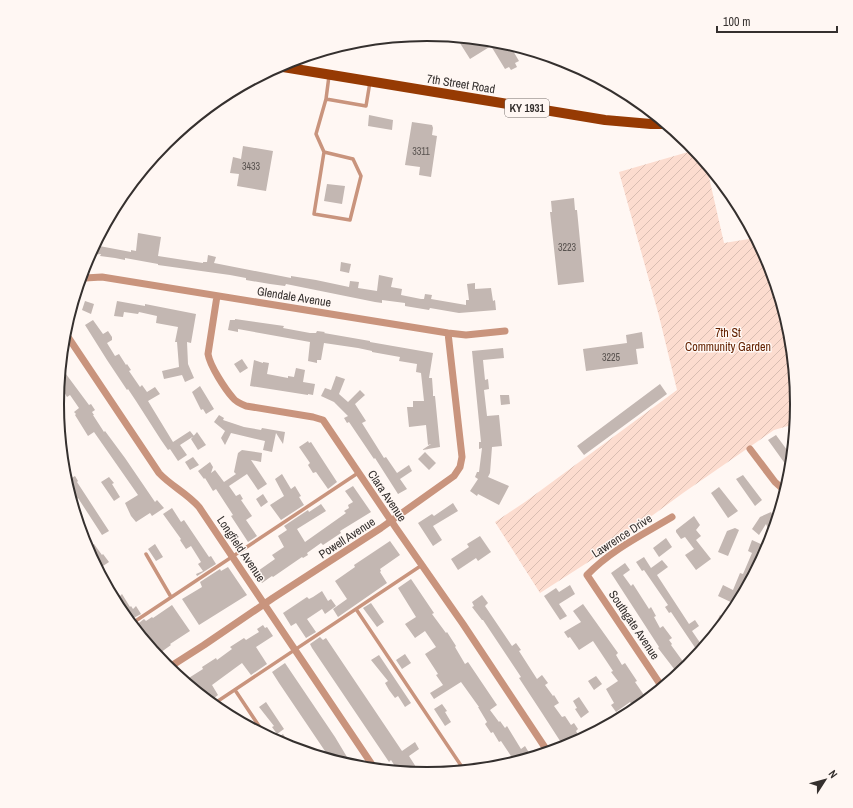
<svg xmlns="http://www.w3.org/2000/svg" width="853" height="808" font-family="'Archivo Narrow',sans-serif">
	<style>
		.garden { fill: url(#garden-furrows) }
		.building { fill: #c3b7b2 }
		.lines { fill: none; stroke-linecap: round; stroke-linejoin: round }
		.service { stroke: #c9947d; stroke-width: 3.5 }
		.minor { stroke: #c9947d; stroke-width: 7 }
		.primary { stroke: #963a03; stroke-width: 10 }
		.labels { text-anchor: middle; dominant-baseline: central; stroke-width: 3; stroke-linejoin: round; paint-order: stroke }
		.number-label { font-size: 10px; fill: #58524f }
		.shield { fill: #fff7f3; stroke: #726c69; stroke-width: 1 }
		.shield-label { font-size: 11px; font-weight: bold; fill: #35302e }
		.street-label { font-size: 12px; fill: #35302e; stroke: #fff7f3 }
		.park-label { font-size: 12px; fill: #632100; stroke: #fff7f3 }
		.rim { fill: none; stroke: #35302e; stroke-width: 2 }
	</style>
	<defs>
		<pattern id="garden-furrows" width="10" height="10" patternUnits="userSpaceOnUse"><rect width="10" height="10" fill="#fcdccf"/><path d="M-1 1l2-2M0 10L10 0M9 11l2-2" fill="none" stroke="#d9bdb2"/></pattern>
	</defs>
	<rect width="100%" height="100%" fill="#fff7f3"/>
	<path class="garden" d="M695,150l11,14 18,79 31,-5 13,25 21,69 7,72 -1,20 -21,6 -91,63 -90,66 -53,34 -45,-71 30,-20 152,-112 -18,-74 -40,-144z"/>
	<path class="building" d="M462,38l37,3 10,3 10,17 -4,2 2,4 -6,3 -2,-3 -4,2 -14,-23 -21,13 -12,-19z
		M369,115l24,5 -1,10 -24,-4z
		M412,122l20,3 1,3 -1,7 5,1 -6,41 -12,-2 1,-8 -15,-2z
		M243,146l30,5 -7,40 -29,-5 2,-12 -9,-1 3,-16 8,2z
		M327,184l18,2 -3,18 -18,-3z
		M574,198l1,12h2l7,72 -26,3 -8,-73h2l-1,-11z
		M138,233l23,4 -3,19 45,7v-1h4l1,-7 8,2 -2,6 77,15v-2l25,4 33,7 1,-6 9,1 -1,6 19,3 2,-16 14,3 -2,9 11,2 -1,6 20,4h3l1,-5 7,1 -1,4 35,6v-5h3l-2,-16 8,-1v6l16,-1 2,13 2,-1 1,10 -37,3 -29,-5 -1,2 -24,-4v-3l-23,-3v3l-7,-1 -89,-18 -1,2 -15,-2 -24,-4v-2l-16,-3 -72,-10v-1l-33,-6v2l-10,-2 -15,-2 1,-2 -12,1 5,-10 37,7v-2l5,1z
		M341,262l10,2 -2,9 -9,-2z
		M85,301l9,3 -3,10 -9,-4z
		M117,301l28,5v-2l51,10 -5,29 -4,-1 1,22 6,14 -9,4 -3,-7 -18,4 -2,-8 17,-4 -2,-25h-2l3,-15 -22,-4 1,-7 -18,-4 -1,2 -14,-2 -1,5 -9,-1z
		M235,319l49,7 -1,2 27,5h6l1,-2 8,1 -1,1 46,8v1l63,11 -4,25h3l1,14v4h2l5,51 -18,3 9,-6 -3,1 -2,-20 -17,2 -2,-20h6v-6h11l-3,-28 -5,-1 1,-8 -18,-3 1,-4 -28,-5v-1l-14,-3 -34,-5 -3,17h-4v3l-9,-2 2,-19 -72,-13v3l-10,-2 2,-10h5z
		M93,320l10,14 5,-3 4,6v3l-5,3 8,13 4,-2 7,11 1,-1 4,6 -2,1 11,16 2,-2 5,7 8,-5 5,7 -12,7 25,41 17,-11 4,5 -14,9 7,10 -9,6 -8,-12 -2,1 -7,-10 -25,-39 -8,-12 -1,1 -20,-30 -22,-35z
		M642,332l2,16 -8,1 2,15 -52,7 -3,-22 44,-6 -1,-8z
		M503,348l1,10 -21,2 2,20 3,-1 1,10 -5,1 3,26 12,-1 3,31 -10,1 -2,26 -2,4 21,9 -10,19 -21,-11 -1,2 -7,-5 8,-12 -3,-2 2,-5h2l3,-24 -3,1v-7h2l-9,-91z
		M242,359l6,9 -8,5 -6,-9z
		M254,360l9,3v-1l6,1 -2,11 21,4v-2l6,1 2,-9 9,2 -2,12 12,2 -2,11 -5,-1v1l-58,-9z
		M60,366l29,39 2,-1 4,6 -3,2 2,3h-1l11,17 1,-1 20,27 30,44 2,-2 7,8 -12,8 -2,-3 -14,9 -5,-6 -6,-13 13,-8 -44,-63 -6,4 -13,-21 1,-1 -2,-2 5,-4 -9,-13 -3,2 -8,-14z
		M336,376l9,3 -6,15 9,8 12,-12 5,5 -10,9 11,17 -4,2 22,35 2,-1 11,16 12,-8 3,6 -12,8 7,10 -9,5 -23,-36 -1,1 -25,-37 -2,1 -3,-5 4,-2 -14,-14 -13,-6 4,-8 6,2z
		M660,384l7,10 -83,61 -7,-9z
		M200,386l14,23 -8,5 -3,-5 -2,1 -9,-18z
		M500,395h9l1,9 -9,1z
		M219,415l5,3 -1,2 21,7 17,3 1,-2 23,4 -2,12 -7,-11 -4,19 -9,-2 2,-9 -34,-8 -6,12 -4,-7 4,-7 -11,-9z
		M197,432l9,13 -8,5 -7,-11z
		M776,435l11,15 5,-4 -1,16 -5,3 -18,-25z
		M308,441l1,2 2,-1 26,40 -9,7 -12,-17 -3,1 -5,-8 2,-2 -11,-16z
		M242,450l20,3 -1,9 -10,-2 16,24 -9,6 -11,-16 -18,12 7,10 4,-2 3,5 -2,1 11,16 -6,4 11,16 -9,6 -17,-26 2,-1 -17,-26 -3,2 -8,-13 -1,1 -6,-8 12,-9 3,5 -2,6 4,-3 9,12 12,-8 -2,-2 4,-19z
		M425,452l11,11 -7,7 -11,-11z
		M193,457l6,8 -9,5 -5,-8z
		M282,474l9,15 4,-3 6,10 -2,1 5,8 -23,15 -11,-15 14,-9 -9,-17z
		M743,475l19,25 -7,6 -19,-27z
		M75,476l3,5 -1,1 32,49 -7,4 -24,-37 -2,2 -5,-8 2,-2 -5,-7v-3z
		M109,477l5,6 -2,1 8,13 -6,4 -13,-19z
		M353,486l18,26 -31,19 1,2 -18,12 -2,-2 -14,10 1,2 -5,3 -1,-1 -29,20 -1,-1 -10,7 -7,-10 20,-14 -3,-4 12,-8 -6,-11 9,-6 -3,-4 24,-16 1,2 12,-8 5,7 -29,18 8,13 41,-29 -2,-2 5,-3 -1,-3 5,-3 -8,-11z
		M719,487l19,24 -10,7 -17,-25z
		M263,494l5,8 -7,5 -5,-8z
		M453,503l5,8 -25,15 9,14 -9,6 -15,-23 14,-9 2,2z
		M172,508l9,14 3,-2 25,37 2,-1 5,8 -19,12 -1,-2 7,-3 -5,-7 3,-2 -10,-16 -5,3 -6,-9 1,-1 -18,-25z
		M771,512l2,4 5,-1 -7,21 -5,-12 -7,11 -7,-6 8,-12z
		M694,516l6,9 -4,5 5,6 -5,4 15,19 -15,11 -11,-15 9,-6 -9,-12 -4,2 -5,-7v-2z
		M81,528l11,17 2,-1 8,11 1,-1 6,8 -12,8 -12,-25 -5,-16z
		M735,528l4,2 -11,26 -10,-4 9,-21z
		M480,536l11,16 -13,9 -2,-3 -18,12 -7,-11 18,-12 -2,-3z
		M666,538l6,9 -13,10 -6,-9z
		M752,540l13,6 -7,18 -21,41 -19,-9 5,-11 10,5 7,-17 3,1 9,-21 -4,-2z
		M390,541l10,14 -20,14 1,2 -1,1 7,11 -49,34 -5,-8 14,-10 -12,-18 20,-14 -1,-2z
		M155,544l8,13 -7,4 -8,-12z
		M644,557l7,11 11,-8 6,7 -11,8 32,49 6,-4 4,6 -7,5 11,16 -5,5 -27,-40 -2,1 -4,-6 3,-2 -24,-35 -2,1 -6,-9z
		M625,563l5,7 -7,5 8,11 2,-2 16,25 2,-2 5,9 -2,1 6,11 3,-2 9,12 -3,2 3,4 -1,1 16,22 -9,7 -20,-26 1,-1 -48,-74z
		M228,567l19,28 -48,30 -17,-26 20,-12 -2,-5 20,-13 1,2z
		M105,573l15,23 2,-2 8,13 1,-1 2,3 3,-3 5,8 -13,7 -9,-12 -18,-33z
		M411,579l23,34 -2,1 14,19 1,-1 9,14 -1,1 10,17 3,-2 29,43 -7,5 9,12 1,-1 5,7 2,-2 14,23 4,-3 6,10 -5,2 -13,5 -4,-6 2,-1 -10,-15 -2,1 -6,-10 -2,1 -6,-9 2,-2 -9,-15h1l-18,-25 -27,17 -4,-6 13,-8 -7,-10 2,-1 -13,-20 11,-7 -11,-16 -10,7 -10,-14 11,-7 -18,-29z
		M570,585l5,9 -16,10 8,12 -7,4 -16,-24 12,-8 3,4z
		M322,591l6,10 3,-2 5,7 -11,8 -3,-5 -15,10 9,13 -10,6 -10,-15 -5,3 -8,-13 24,-16 2,2 4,-2z
		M482,595l6,8 -3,3 27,40 4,-3 5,7 -2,1 18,28 5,-4 6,8 -3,2 8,11 1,-1 5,8 -5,3 8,11 3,-1 6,9 3,-2 4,6 -2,2 4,7 -1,2 -15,7 -22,-34 -23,-35 2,-1 -38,-57h-1l-10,-13 2,-1 -2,-4z
		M371,603l13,19 -7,5 -14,-19z
		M583,604l35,49 -2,2 6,10 3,-2 12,18 -2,1 11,16 -3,1 2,2 -10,8 -5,-7 -14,10 -5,-7 3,-2 -8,-14 12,-8 -7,-9 2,-1 -20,-30 -14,9 -9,-13 -2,1 -4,-6 17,-10 -8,-11z
		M172,605l18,26 -20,13 1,1 -14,10 -22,-29 9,-7 2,2 6,-4 1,1z
		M720,615l7,3 -15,18 -2,-1z
		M263,625l2,3 2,-1 6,9 -17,11 11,17 -16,11 -9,-12 -30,22 6,10 -9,7 -25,-21 19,-12 -1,-2 14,-9 1,2 15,-11 -2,-2 14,-9 2,2 13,-8 -2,-3z
		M320,637l3,3 3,-2 76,113 13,-9 4,7 -10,7 7,11 -8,5 -10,-1 -7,-11 -2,2 -77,-114 -2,-4z
		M405,654l6,9 -9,6 -6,-9z
		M379,655l32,48 -6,4 -7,-11 -3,2 -6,-8 -4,-7 3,-2 -17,-21z
		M285,663l50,74 18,30 -19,-6 -3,-5 -2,1 -50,-74 -7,-11z
		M596,676l6,8 -8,6 -6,-9z
		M579,697l10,15 -8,6 -6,-9 2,-1 -4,-7z
		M266,702l18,27 -7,5 -5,-7 2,-1 -15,-19z
		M442,704l5,7 -2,1 6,10 -6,4 -11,-17z
		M283,734l9,14 -13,-5 -3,-4z"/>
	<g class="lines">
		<path class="service" d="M329,76l-3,23 40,7 4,-24
			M324,152l29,7 8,17 -11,44 -36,-6 10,-62 -8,-18 10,-35
			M146,554l25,43
			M356,609l108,161
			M131,624l227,-151
			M235,690l30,45
			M212,705l210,-140"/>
		<path class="minor" d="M79,280l6,-2 17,-1 346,56 18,2 39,-4
			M217,296l-9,58c2,12 17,35 25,44 3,4 8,6 13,8l67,11 10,3 73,108 67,96 85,128
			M64,331l95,142c12,13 28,20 40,34l176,262
			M750,449l25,33 10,9
			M168,668l36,-23 69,-47 108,-70 73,-52 6,-9 2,-10 -14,-124
			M662,687l-75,-112c24,-25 55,-40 85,-58"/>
		<path class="primary" d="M277,66l328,54 46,4h14"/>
	</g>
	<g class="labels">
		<g class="number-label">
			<text x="421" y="151">3311</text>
			<text x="251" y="166">3433</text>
			<text x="567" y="247">3223</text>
			<text x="611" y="357">3225</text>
		</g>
		<rect class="shield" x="505" y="99" width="44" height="18" rx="3"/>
		<g class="shield-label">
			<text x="527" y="108">KY 1931</text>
		</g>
		<g class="street-label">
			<text transform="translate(461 84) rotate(9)">7th Street Road</text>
			<text transform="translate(294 297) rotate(9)">Glendale Avenue</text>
			<text transform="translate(387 496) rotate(56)">Clara Avenue</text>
			<text transform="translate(622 536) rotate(-33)">Lawrence Drive</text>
			<text transform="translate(347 538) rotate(-33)">Powell Avenue</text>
			<text transform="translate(241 549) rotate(56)">Longfield Avenue</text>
			<text transform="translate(634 625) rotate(56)">Southgate Avenue</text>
		</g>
		<g class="park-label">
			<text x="728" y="333">7th St<tspan x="728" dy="14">Community Garden</tspan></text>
		</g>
	</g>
	<path d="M0 0H853V808H0ZM64 404a363 363 0 1 1 726 0a363 363 0 1 1-726 0Z" fill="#fff7f3" fill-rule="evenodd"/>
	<path class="rim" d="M64 404a363 363 0 1 1 726 0a363 363 0 1 1-726 0Z"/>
	<g transform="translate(825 780) rotate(54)" stroke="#fff7f3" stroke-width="3" paint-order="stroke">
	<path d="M0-3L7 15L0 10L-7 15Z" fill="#35302e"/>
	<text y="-6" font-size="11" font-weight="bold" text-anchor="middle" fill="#35302e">N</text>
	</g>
	<path d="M717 26v6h120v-6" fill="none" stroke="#35302e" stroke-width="2"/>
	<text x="723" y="26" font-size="12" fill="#35302e" stroke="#fff7f3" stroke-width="3" paint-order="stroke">100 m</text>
</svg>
